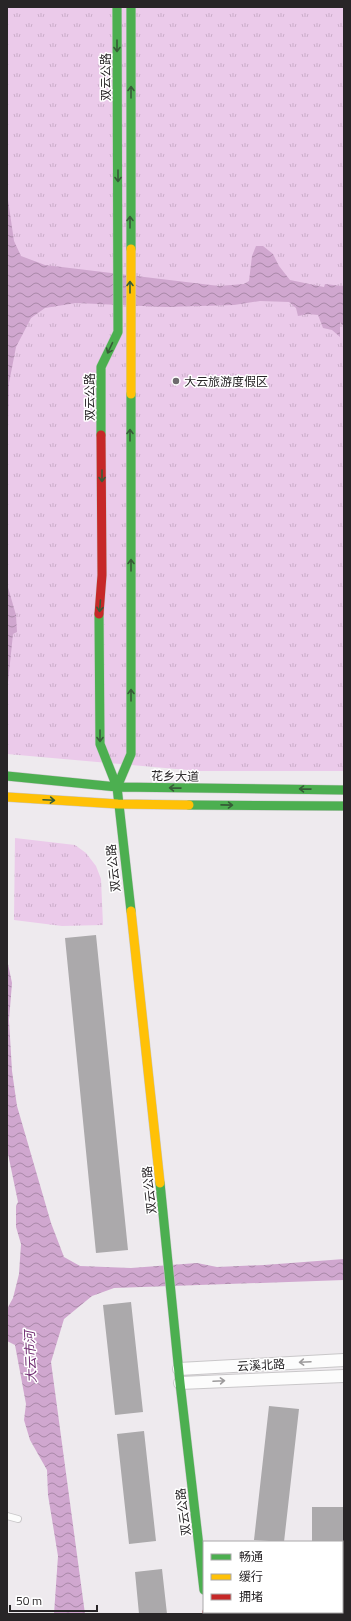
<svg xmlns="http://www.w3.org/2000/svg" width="351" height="1621" font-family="'Titillium Web','Noto Sans SC',sans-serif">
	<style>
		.park { fill: url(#park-tufts) }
		.water { fill: url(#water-waves) }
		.building { fill: #aba9ab }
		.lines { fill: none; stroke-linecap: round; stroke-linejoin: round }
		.lane-casing { stroke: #c9c7c9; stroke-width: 8 }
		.street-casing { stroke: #c9c7c9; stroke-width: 14 }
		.fast-casing { stroke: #c9c7c9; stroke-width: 10 }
		.slow-casing { stroke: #c9c7c9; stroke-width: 10 }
		.jam-casing { stroke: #c9c7c9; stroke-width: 10 }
		.lane { stroke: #fcfcfc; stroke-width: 6 }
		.street { stroke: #fcfcfc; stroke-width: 12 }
		.fast { stroke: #4caf50; stroke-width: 9 }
		.slow { stroke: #ffc107; stroke-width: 9 }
		.jam { stroke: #c62828; stroke-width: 9 }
		.oneway { stroke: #365c37 }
		.oneway2 { stroke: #9d9b9c }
		.poi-dot { fill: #6d6a6d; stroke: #fff; stroke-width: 1.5 }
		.labels { text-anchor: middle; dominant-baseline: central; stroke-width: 3; stroke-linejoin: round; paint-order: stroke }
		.street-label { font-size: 12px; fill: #282527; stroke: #fff }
		.poi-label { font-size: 12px; fill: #282527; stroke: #fff; text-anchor: start }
		.water-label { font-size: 13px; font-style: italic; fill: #702c71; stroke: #fff }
	</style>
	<defs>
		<pattern id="park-tufts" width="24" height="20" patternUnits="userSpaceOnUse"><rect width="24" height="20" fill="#ebcaea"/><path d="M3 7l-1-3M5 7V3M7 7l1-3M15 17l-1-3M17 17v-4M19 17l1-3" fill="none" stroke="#caadc9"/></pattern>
		<pattern id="water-waves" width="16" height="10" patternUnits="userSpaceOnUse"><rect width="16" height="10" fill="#d0a7cf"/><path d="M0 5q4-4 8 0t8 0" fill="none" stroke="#a988a8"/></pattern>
	</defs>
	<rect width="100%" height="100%" fill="#eeeaee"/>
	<path class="park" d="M7,7h337v764h-145l-192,-17z
		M15,838l60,7 11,8 10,13 5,13 2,46 -41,1 -48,-6z"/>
	<path class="water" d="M7,193l7,48 7,15 24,9 174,21 25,-2 5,-3 3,-25 4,-10h7l10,8 6,12 11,14 34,7 1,-3 17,2 2,-1v42l-4,-5v15l-8,-7 -9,-2 -5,-13 -10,-1 -10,2 -2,-8 -7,-6 -29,-1 -26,4 -69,2 -89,-4 -31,5 -14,10 -15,29 -7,36 -2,90z
		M7,584l9,31 1,17 -4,2 -6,58z
		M7,950l1,14 4,19 -3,37 3,51 5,35 34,117 13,34 16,9 51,2 66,-5 20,4 47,-2 80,-6v21l-230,8 -22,8 -28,23 -13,43 34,252h-31l4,-58 -10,-61 -1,-25 -17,-30 -6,-20 2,-16 -11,-59 -8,-4v-32l6,-11 6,-24 2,-30 -5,-17v-21l2,-4 -11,-53z"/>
	<path class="building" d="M96,935l32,315 -32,3 -31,-315z
		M131,1302l12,110 -28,3 -12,-110z
		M269,1406l30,3 -15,133 -30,-2z
		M144,1431l12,110 -27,3 -12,-110z
		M312,1507h32v35h-32z
		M162,1569l5,45h-28l-4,-42z"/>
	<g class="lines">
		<defs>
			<path id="lane" d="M7,1516l11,3"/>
			<path id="street" d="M179,1369l165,-9
				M180,1383l164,-7"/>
			<path id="fast" d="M131,7v242
				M101,435v-68l17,-35 -1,-325
				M99,614l1,130 17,43 14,124
				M7,776l110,11 227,3
				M117,787l14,-33v-360
				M189,805l155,1
				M160,1183l20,200 24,207"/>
			<path id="slow" d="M131,249v145
				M7,797l111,7 71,1
				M131,911l29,272"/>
			<path id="jam" d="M99,614l3,-39 -1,-140
				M207,1612v2"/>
		</defs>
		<use href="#lane" class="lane-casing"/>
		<use href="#street" class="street-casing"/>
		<use href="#fast" class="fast-casing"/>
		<use href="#slow" class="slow-casing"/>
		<use href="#jam" class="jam-casing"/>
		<use href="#lane" class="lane"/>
		<use href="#street" class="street"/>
		<use href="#fast" class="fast"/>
		<use href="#slow" class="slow"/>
		<use href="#jam" class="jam"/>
	</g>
	<defs><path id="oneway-shaft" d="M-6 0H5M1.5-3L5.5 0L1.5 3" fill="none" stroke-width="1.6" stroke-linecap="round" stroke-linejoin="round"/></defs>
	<g class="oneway">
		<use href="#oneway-shaft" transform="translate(117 46) rotate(90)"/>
		<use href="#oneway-shaft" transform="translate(131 92) rotate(-90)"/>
		<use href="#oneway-shaft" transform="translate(118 176) rotate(90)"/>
		<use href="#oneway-shaft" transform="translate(130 222) rotate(-90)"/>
		<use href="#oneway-shaft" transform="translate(130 287) rotate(-90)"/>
		<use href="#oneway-shaft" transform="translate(110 348) rotate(115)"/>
		<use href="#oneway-shaft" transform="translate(130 435) rotate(-90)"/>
		<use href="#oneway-shaft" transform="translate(102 476) rotate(90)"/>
		<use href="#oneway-shaft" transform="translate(131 565) rotate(-90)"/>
		<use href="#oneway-shaft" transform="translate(100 606) rotate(94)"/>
		<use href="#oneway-shaft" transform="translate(131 695) rotate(-90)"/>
		<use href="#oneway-shaft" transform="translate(100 736) rotate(90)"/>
		<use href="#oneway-shaft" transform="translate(175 788) rotate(-179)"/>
		<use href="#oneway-shaft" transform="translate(305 789) rotate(-179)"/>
		<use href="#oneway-shaft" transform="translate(49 800) rotate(3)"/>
		<use href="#oneway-shaft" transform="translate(227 805) rotate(1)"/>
	</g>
	<g class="oneway2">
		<use href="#oneway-shaft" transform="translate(305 1362) rotate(177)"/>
		<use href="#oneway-shaft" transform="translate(219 1381) rotate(-3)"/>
	</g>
	<circle class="poi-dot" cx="176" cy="381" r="4"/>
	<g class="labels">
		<g class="street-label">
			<text transform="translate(105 77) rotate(-90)">双云公路</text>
			<text transform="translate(89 397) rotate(-90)">双云公路</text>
			<text transform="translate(175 776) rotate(1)">花乡大道</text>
			<text transform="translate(113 868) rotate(-96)">双云公路</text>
			<text transform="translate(149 1190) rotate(-96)">双云公路</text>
			<text transform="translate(261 1365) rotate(-3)">云溪北路</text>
			<text transform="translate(183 1512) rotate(-97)">双云公路</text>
		</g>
		<g class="poi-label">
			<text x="184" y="381">大云旅游度假区</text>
		</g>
		<g class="water-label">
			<text transform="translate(30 1357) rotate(-92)">大云市河</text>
		</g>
	</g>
	<rect width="351" height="1621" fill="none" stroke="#282527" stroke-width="16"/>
	<rect x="203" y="1541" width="140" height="72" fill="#ffffff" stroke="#a9a8a9"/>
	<rect x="211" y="1554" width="20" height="6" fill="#4caf50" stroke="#a9a8a9"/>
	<text x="239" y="1561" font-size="12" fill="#282527">畅通</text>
	<rect x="211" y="1574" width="20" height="6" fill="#ffc107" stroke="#a9a8a9"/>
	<text x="239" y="1581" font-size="12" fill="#282527">缓行</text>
	<rect x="211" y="1594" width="20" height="6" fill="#c62828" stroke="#a9a8a9"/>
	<text x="239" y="1601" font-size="12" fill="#282527">拥堵</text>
	<path d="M10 1605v6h87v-6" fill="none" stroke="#282527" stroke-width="2"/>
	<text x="16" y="1605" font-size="12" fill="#282527" stroke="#ffffff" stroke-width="3" paint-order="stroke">50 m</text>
</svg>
